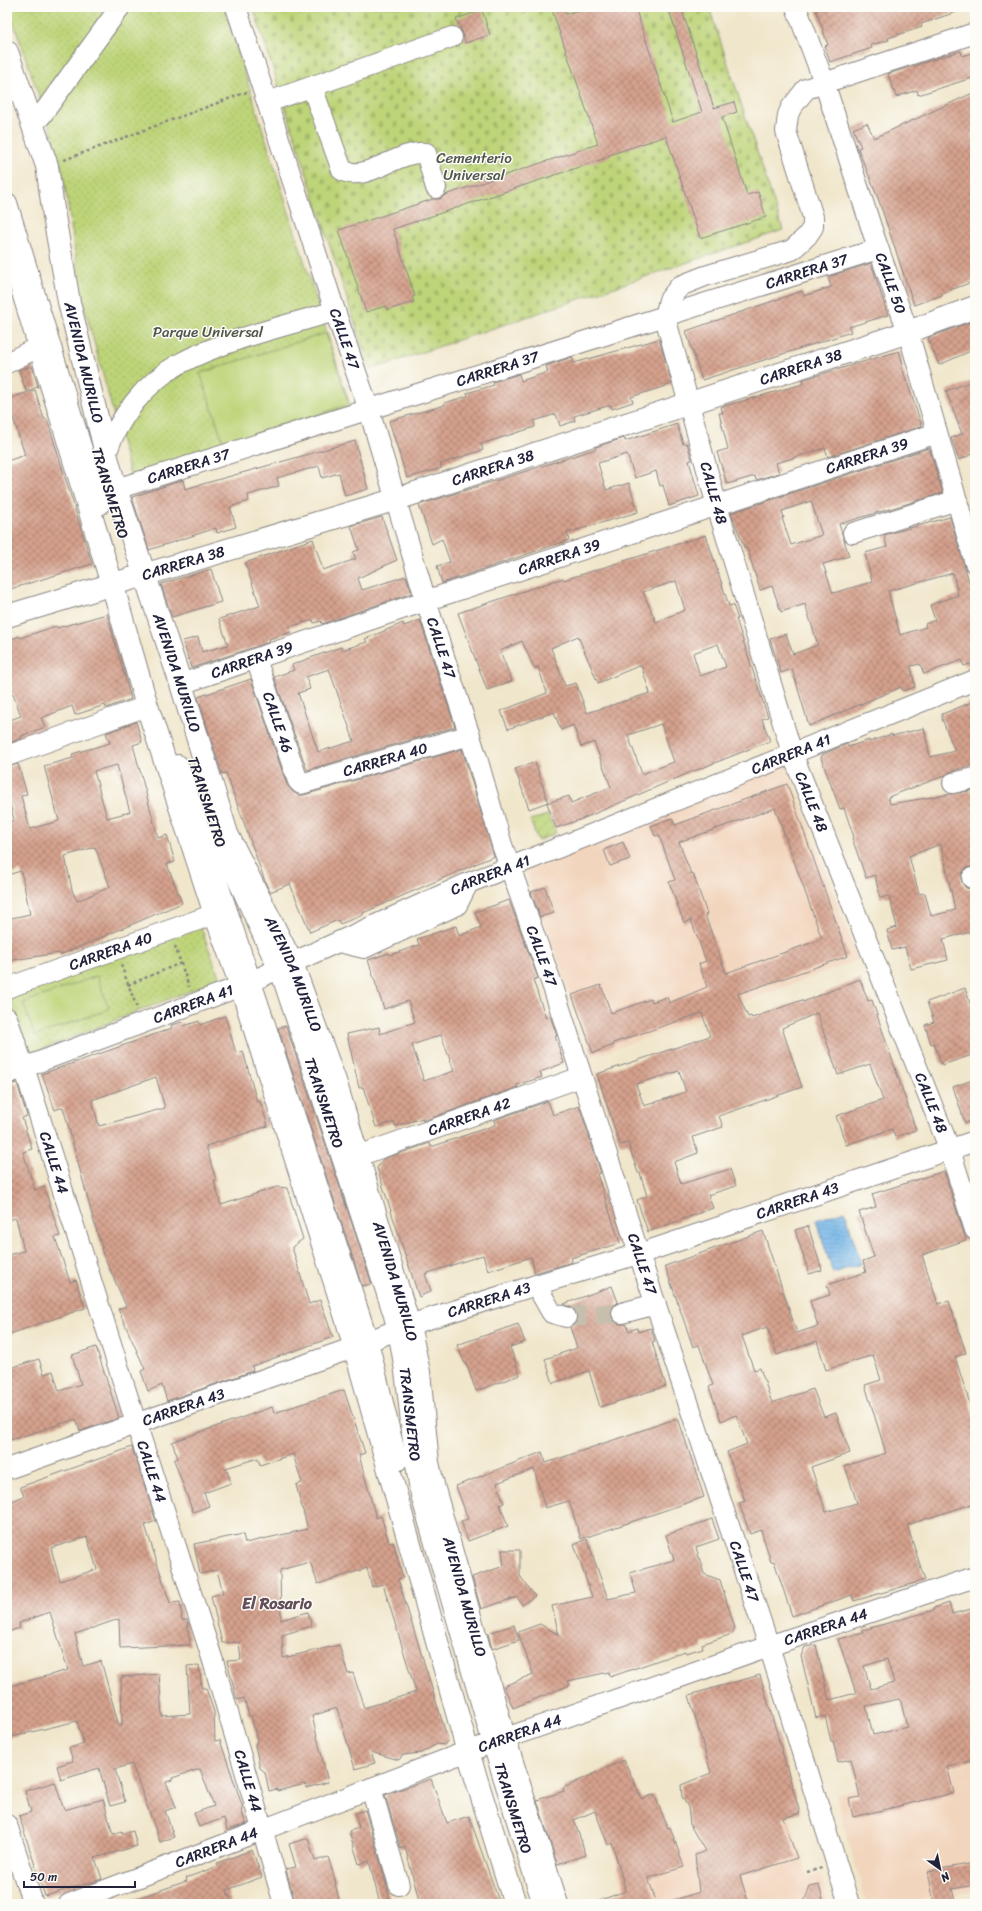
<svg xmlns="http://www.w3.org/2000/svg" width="982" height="1911" font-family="Sriracha,sans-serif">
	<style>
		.built { fill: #f2d5bd }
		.cemetery { fill: url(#cemetery-stones); stroke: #707b5a }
		.park { fill: url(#park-dots); stroke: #707b5a }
		.garden { fill: url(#garden-furrows); stroke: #707b5a }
		.pitch { fill: #bdd478; stroke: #707b5a }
		.water { fill: url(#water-rules); stroke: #4a6c92 }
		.building { fill: url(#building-cross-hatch); fill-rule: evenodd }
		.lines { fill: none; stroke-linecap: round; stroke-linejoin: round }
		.minor-tunnel { stroke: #c7bfae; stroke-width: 20; stroke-dasharray: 20 10; stroke-linecap: butt }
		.minor-casing { stroke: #898483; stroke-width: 22 }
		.major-casing { stroke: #898483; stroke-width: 24 }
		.path { stroke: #898483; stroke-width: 2.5; stroke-dasharray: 3 3; stroke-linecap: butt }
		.minor { stroke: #fff; stroke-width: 20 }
		.major { stroke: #fff; stroke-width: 22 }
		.labels { text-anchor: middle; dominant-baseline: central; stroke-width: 3; stroke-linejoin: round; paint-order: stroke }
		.park-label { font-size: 15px; fill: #50574d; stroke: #fdfcf7 }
		.street-label { font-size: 15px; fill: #22223b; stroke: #fdfcf7 }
		.neighbourhood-label { font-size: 16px; font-weight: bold; fill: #614e58; stroke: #fdfcf7 }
	</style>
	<defs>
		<pattern id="cemetery-stones" width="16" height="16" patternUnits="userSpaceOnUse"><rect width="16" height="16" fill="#bdd478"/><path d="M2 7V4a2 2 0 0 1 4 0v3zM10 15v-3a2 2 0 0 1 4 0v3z" fill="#a2b669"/></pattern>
		<pattern id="park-dots" width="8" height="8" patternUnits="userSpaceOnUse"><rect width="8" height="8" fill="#bdd478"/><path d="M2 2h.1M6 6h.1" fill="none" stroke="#a2b669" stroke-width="1.8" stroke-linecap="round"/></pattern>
		<pattern id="garden-furrows" width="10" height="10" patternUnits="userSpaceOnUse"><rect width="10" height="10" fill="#bdd478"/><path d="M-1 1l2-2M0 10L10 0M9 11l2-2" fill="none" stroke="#a2b669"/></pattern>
		<pattern id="water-rules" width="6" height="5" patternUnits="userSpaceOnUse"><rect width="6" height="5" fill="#73b6e9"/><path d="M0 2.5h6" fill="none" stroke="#5e94be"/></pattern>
		<pattern id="building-cross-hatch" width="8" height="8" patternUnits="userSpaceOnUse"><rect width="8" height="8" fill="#d5a18d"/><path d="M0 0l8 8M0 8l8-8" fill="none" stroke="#ac8374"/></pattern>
	</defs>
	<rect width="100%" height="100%" fill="#fdfcf7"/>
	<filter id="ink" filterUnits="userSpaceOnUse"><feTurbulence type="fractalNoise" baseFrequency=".025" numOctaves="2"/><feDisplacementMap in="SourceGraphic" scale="8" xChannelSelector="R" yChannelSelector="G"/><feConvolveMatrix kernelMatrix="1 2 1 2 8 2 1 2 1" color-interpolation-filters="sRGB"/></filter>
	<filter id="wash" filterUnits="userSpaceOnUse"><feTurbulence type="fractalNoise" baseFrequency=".012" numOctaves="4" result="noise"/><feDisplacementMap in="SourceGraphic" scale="16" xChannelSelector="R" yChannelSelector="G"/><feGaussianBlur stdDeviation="0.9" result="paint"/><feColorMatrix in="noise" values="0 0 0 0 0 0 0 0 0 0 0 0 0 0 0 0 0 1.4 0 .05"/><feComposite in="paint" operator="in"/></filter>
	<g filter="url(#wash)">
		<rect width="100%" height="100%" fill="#f0e6cb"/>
		<path class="built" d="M786,764l72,196 -266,97 -67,-188z
			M975,1761v130l-75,13h-34l-30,-110z
			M790,1818l18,60 12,-4 8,30h-201l-11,-36 73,-23z"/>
		<path class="cemetery" d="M253,7h456l74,223 -413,140z"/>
		<path class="park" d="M8,7h216l127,402 -220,69 -49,-180 -19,-125 -10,-37z
			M200,925l20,54 -190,75 -21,-59z"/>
		<path class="garden" d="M548,815l8,18 -18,8 -8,-21z"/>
		<path class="pitch" d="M326,333l23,71 -124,43 -25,-74z
			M97,976l12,33 -74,27 -12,-33z"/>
		<path class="water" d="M845,1211l16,53 -28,9 -17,-53z"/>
		<g id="blocks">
			<path class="building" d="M551,7h12l3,7 23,-7h46l38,115 29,-10 -34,-105h13l33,101 20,-6 3,10 -15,5 25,78 11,-3 8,25 -66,21 -34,-102 -57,19v2l-216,72 22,67 -3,1 2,5 -27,8 -1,-4 -20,6 -27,-82 94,-31h7l5,-4 153,-51z
				M815,7h150v2l-44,15 1,3 -34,11 1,2 -18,5 1,3 -42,14 -5,-16 3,-1z
				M482,10l8,25 -25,8 -2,-9 -7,-15z
				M961,51l1,5 13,-4v25l-57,18 -1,-5 -21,7 -8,-23z
				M975,92v40l-4,2 4,9v138l-33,12v2l-28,10 -36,-107 -18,-44 -2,-6 3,-1 -8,-18 14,-6 7,15z
				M871,263l17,52 -39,12 2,5 -149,48 -16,-49 116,-40 2,5 27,-9 -3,-10z
				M975,320v29l-36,16 -11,-27z
				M659,339l13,45 -41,13 2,5 -21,7 -1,-4 -37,11 1,5 -15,5 -4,-12 -22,7 1,6 -54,17 2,6 -43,14 2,4 -35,10 -18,-57 56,-16 -1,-2 24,-7 -1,-3 27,-8 -1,-3 26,-8 2,7 27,-9 -2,-6 26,-9 2,6z
				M899,351l4,13 -2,1 21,61 -94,31 -3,-9 -32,10 -17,5 3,10 -23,7 -1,-4 -28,8 -10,-32 11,-3 -9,-36h4l-2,-6 82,-23 -1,-4z
				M32,366l6,21 -12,4 -7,-21z
				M975,380v73l-16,7 -8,-22 11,-4 -16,-43z
				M35,390l9,29h3l45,145 -85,26v-129l18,-6 -18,-56z
				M677,424l6,20 4,-1 5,17 -3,1 10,35 -30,10 -6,-21 -3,1 -4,-15 -21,7 -8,-24 -29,9 8,27 23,-7 9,29 -71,21 2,7 -127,43 -5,-17 13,-4 -8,-23 -10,5 -13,-39 177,-56 -1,-2 29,-9 1,3z
				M355,441l13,48 -23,7 -6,-23 -17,5 -3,-12 -42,12 2,8 -31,9 1,6 -19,6 6,20 -19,6 -1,-5 -67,22 -17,-53 51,-17 2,9z
				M929,448l14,45 -104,31 10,32 -26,8 10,29 39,-11 -7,-29 22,-6 -3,-12 66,-18 25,85v60l-11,4 -2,-6 -38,14 -4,-10 -9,2 4,21 -12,4 -2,-4 -92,39 -17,-57 -11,4 -11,-34 16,-5 7,20 25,-9 -13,-41 -24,8 -9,-26 -12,4 -13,-42 -2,1 -14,-36zM811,501l11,34 -31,10 -9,-27h2l-2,-7zM953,573l5,22 -28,10 5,15 -10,4 1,3 -26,8 -12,-44z
				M382,517l15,43 -39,18 4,12 44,-14 6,17 -90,31 -1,-3 -7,2 -1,-3 -24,7 2,5 -22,7 1,3 -79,26 -8,-27 15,-4 4,15 26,-7 -9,-26 41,-13 -15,-43 68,-24 10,31 33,-11 -3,-7 6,-2 -8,-24z
				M706,535l23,71 4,-1 5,14h-2l32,98 -6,2 8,22 -81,32 -107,46 -26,9 -9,-25 22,-7 2,7 40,-16 -17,-45 -13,5 -8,-22 -12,5 -7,-18 -46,17 -7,-18 46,-18 -9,-26 -4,1 -12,-27 -22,10 12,30 -25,9 -29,-77 105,-35 1,2zM676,581l9,29 -29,12 -13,-30zM578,636l20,47 43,-18 9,28 -63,20 -11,-30 -11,3 -14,-38zM718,644l8,23 -26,9 -7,-23zM661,724l13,38 -32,12 -14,-39z
				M211,569l10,33 -49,15 -11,-33z
				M107,614l24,85 -25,9 -1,-3 -30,10 -3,-9 -31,12 4,9 -24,9 1,2 -15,6v-23l14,-5 -8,-22 -6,3v-56l12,-5 1,2 36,-12 1,2z
				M420,620l35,107 -148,43 -33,-93 20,-7 -2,-5 18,-7 31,-11 1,3 25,-8 -2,-3 38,-16 1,3zM329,669l25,72 -36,11 -20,-59 12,-4 -4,-12z
				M251,679l36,106 6,7 5,3h6l158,-46 32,107 -131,57v2l-23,9 -2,-4 -28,12 -20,-48 -20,8 -4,-8 -40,-111 -4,1 -24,-77z
				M975,701v13l-3,1 3,8v41l-25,8 -6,4 -56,21 2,7 85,-14v76l-9,2 -4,5 -1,5 1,5 4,5 9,2v41l-32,8 5,21 -37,9 -6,-22 -13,3 -5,-20 10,-3 -8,-31 -9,2 -5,-23 -9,3 -14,-40 2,-1 -10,-29 -4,1 -19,-51 2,-4 24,-10 1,3 21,-7v2l23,-8v2l32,-8 6,29 25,-6 -13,-32v-5zM941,844l14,66 -24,6 -6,-23 -6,1 -10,-38z
				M136,722l6,20 -9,3 25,93 9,-3 8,27 -8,2 15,39 -122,52 -1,-2 -52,8v-42l23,-5 -9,-43 -14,4v-52l7,-3 -7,-29v-24l11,-3 9,30 -6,2 9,33 29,-8 -15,-55 29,-8 -1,-4 38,-11 -4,-10zM117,765l13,47 -23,6 -13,-47zM95,847l15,40 -33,14 -5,-11 -7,-34z
				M535,762l13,40 -19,7 -14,-40z
				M787,784l61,172 -110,38 10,23 3,-1 1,2 50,-18 1,2 57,-23 8,22 4,-1 44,130 -21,7 -3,-8 -46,16 -10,-29 47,-16 -13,-36 -32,11 -21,-62 -35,15 20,59 -83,29 4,11 -30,10 5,16 -24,9 7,22 49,-15 6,17 -28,9 5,13 -65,24 -11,-32 10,-4 -7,-23h-2l-10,-30 -8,2 -23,-71 113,-38 -8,-23 -89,30 1,2 -21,8 -21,-58 29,-10 10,28 40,-14 1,3 15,-5 2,6 38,-16 -8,-23 7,-3 -15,-41 -7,3 -15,-41 6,-2 -16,-45 -4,1 -4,-10 21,-8 3,7zM775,808l47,131 -96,34 -21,-58 2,-1 -14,-41 -2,1 -12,-32zM679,1071l7,21 -42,14 -8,-22z
				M623,842l7,17 -20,7 -6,-16z
				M545,887l9,26 -14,4 -9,-25z
				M509,900l29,78 -5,2 13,38 4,-2 7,20h-2l9,27 -24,9 2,5 -25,8 1,2 -95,34v-3l-28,8 -1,-4 -18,5 -13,-40 -4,1 -12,-54 32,-7 1,7 35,-12 -7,-21 -24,8 -16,-49 21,-7 1,2 29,-10 -2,-6 39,-13 3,10 22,-9 -6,-15zM441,1035l13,36 -30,10 -12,-36z
				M965,988l7,21 3,-1v46l-33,11 -8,-22 -3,1 -6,-19 9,-3 -7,-20z
				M225,1016l11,37 7,-2 14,51 3,-1 8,25 -62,20 10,34 -2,1 7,24 56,-18 10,1 16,51 -11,8 17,57 11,-4 13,37 -81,29 1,5 -86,30 -5,-16 -14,6 -7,-20 4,-2 -27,-60 8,-3 -25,-57 1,-1 -8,-26 -31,-115 -8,3 -13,-36 111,-39 19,-7 -1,-3 11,-3 2,4 15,-5 1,4zM156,1077l9,31 -66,18 -7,-26z
				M286,1026l86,258 -10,2 -84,-258z
				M975,1079v41l-10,3 -12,-36z
				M17,1083l10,33 -5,2 10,31 -9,3 12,38 9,-3 16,49 -5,1 15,45 6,-2 9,28 -78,27v-80l17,-4 -8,-33 -9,2v-135z
				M548,1101l5,14 26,-9 22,67 -4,1 23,69 -49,15 1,4 -37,11 -4,-16 -43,14 -5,-16 -58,19 6,17 -12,6 -42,-129 6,-9 47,-16 1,4 64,-22 -1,-5z
				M944,1171l22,69 -44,15 16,49 11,-3 17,52 -11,4 20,63v83l-68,22 18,55 -71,21 -2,-6 -60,21 -18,-55 -3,1 -10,-32 -11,4 -11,-31 6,-2 -18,-49 20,-8 -11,-29 -15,6 -12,-34 4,-2 -14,-40 -6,2 -28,-81 98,-35 34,102 21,-7 -8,-25 20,-6 -3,-10 39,-13 -3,-11 11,-4 -15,-45 17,-5 -4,-13zM767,1327l10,28 40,-14 9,29 47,-15 8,25 -16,5 21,68 -41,13 12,37 -31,9 -15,-45 39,-14 -14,-40 -12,4 -11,-28 -41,14 -12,-35 -6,2 -12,-34z
				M808,1226l14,44 -13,4 -14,-44z
				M612,1286l6,16 -7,8v6l3,5 5,3h7l3,7 8,-3 1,4 13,-4 4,13 -3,1 14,44 -66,21 -11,-36 -36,12 -8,-24 32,-11 -7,-21 7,-6v-7l-3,-5 -10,-5z
				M518,1324l7,18 -15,5 10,28 -44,16 -10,-28 -1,1 -8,-19z
				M96,1347l23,71 -39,13 -4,-12 -69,22v-72l32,-10 5,15 9,-3 6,20 22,-7 -9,-29z
				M344,1390l21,63 -6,2 17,63 5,-2 8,27 4,-1 10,36 -5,1 50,161 -4,5 -7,-1 -16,9 -18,2 -4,5 -28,-8 4,11 -20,6 -18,-61 -25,8 16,66 -22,6 -1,-4 -28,7v-2l-8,2 -4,-19 -5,-4 -5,-23 2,-4 -6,-26 -2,1 -5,-18 -7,2 -10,-39 14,-1 -2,-18 -17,1 -11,-47 12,-3 -6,-23 -17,4 -6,-30 49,-10 2,9 63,-14 -12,-44 6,-2 -9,-29 -33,11 -2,-7 -32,10 5,15 -27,10 5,13 -16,6 -19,-52 4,-2 -6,-16 100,-35 2,6zM310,1562l8,22 49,-16 5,19 11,-3 33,108 -52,16 -11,-35 -5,1 -9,-29 -56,13 -1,-23 30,-9 -4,-14 -27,8 -1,-50z
				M678,1418l26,79 -123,42 -12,-38 -24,7 -11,-39 -37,14 7,20 -4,2 8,21 -40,15 -7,-20 7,-2 -12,-33 86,-34 4,11z
				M132,1447l24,74 -11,4 25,78 10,-1 2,18h5l3,25 -70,3 -1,-29 -44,15 8,32 18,-5 18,65 3,-1 -1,-48 38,-3 3,42 28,-2 -3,-48 12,-1 3,23h4l8,24 1,29 5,-1 23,68 -2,1 5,15 -19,6 -3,-12 -25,9 -5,-14 20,-7 -14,-37 -28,9v2l-6,2 10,25 -11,4 9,26 -14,5 -28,-78 -17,5 10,33 -15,4 -11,-38 -38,12 -4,-14 16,-5 -4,-13 15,-4 -7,-23 -70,17v-51l61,-17 -18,-58 -31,11 1,5 -13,4v-129l17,-7 -4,-9zM87,1537l10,32 -37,12 -9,-33z
				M712,1519l7,20 -23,8 8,27 16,6 15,48 -3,6 -30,10 1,4 -17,5 -1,-2 -75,26 -1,-5 -41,9 2,4 -57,23 -9,-22 29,-12 -15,-42 22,-8 19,11 -7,-29 40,-9 -18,-53 13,-5 21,60 28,-6 -6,-20 44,-13 -8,-25z
				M502,1550h18v26l15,20 -13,9 -5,-8 -36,12 -9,-32 32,-11z
				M949,1603l3,11 23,-6v152l-28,6 7,27 -101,24 -4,-18 11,-2 -9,-38 -13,3 -5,-21h-2l-6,-25 -9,2 -15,-62 4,-9 11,-2 13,55 27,-7 -18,-54 26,-6 -1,-3 71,-20v-2zM887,1659l7,24 -23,6 -7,-23zM899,1699l2,3 6,25 -34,8 -7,-29z
				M514,1625l5,15 -27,9 -4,-16z
				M760,1675l40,138 -17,5 14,40 -57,18 9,28h-80v-2l30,-10 -4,-37 10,-4 -15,-26 -2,-18 -6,-10 -1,-12 30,-12 -22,-78z
				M624,1760l18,39 12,-5 14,34 2,-1 14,40 -36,11 9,26h-62v-2l31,-11 -14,-48 -4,2 -13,-34 -21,9 12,35 -29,9 -20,-64 27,-9 -1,-3z
				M431,1779l16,44 22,-7 31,88h-80l-15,-57 -4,2 -16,-54z
				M55,1782l9,28 39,-11 10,35 9,-3v3l11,-3 4,15 -42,12 7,21 -57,17 -26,-80 12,-4 -6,-21z
				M365,1810l19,65 7,29h-11l-11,-43 -10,3 -10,-33 10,-3 -4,-15z
				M308,1838l7,23 13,-4 8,26h-1l5,21h-45l-9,-35 10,-2 -7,-23z
				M252,1850l10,27 -35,13 4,12 -6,2h-99v-2l61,-21 -1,-3 32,-12 -1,-3z
				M975,1863v22l-23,4 4,15h-22l-6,-33z
				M819,1885l5,19h-21l7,-17z"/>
		</g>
	</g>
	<g filter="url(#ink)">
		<use href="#blocks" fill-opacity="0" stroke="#898483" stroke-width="1"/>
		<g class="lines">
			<path class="minor-tunnel" d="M566,1317l56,-4"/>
			<defs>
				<g id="minor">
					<path id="s1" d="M236,7l99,304 34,99 57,191 51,157 25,87 52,145 85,264 130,392 80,258"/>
					<path id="s2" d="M796,7l28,75 51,157 33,93 67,231"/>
					<path id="s3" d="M975,33l-169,56 -15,19 -3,7 -2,16 27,86v10l-6,9 -15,14 -87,26 -25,10 -11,14 -4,17 52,189 75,247 158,397 25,80"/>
					<path d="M312,87l30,83c24,14 57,-21 84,-17l10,35"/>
					<path d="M268,102l184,-65"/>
					<path d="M33,123l8,-7 79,-109"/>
					<path d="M7,203l92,302"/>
					<path d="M7,363l33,-17"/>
					<path d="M106,454c12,-36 39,-71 73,-90 44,-24 107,-38 156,-53"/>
					<path id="s4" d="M116,489l762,-240"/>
					<path d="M853,533l104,-33"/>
					<path id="s5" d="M256,659l42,122 3,3 169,-49"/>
					<path id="s6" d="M181,684l250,-85 506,-166"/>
					<path d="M7,756l140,-50"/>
					<path d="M178,765l83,247 107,329 29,120"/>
					<path d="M953,783l22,-5"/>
					<path id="s7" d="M216,832l67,147 110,333c17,60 16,122 28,183l72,249 50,160"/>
					<path d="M972,878h3"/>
					<path d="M339,942l25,6 93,-43 11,-22"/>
					<path id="s8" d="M7,988l208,-74"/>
					<path id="s9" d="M7,1018l21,62 108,343 77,238 71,243"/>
					<path id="s10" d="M7,1074l234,-88 227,-103 50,-19 457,-184"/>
					<path id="s11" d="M358,1156l223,-79"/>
					<path d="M536,1285l16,28 14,4"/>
					<path d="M622,1313l34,-9"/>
					<path id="s12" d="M7,1469l334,-117 68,-27 127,-40 115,-35 324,-109"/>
					<path d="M371,1788l28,97"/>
					<path d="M7,1825l26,79"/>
					<path id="s13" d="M69,1904l386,-148 314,-110 206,-69"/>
				</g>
				<g id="major">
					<path id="s14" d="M7,52l40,114 7,50 15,86 37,152 10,35 65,195 46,150 65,129 43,118 74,244 10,47 9,91 6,26 71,251 52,164"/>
					<path d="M7,240l108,354 32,112 68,208 26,72 107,338 120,428 47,152"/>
					<path id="s15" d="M7,616l390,-117 511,-167 67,-25"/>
				</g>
			</defs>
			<use href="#minor" class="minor-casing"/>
			<use href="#major" class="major-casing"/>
			<path class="path" d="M64,160l183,-68
				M175,946l14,41
				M121,965l16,43
				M128,985l53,-22
				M807,1872l15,-4"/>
			<use href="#minor" class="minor"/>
			<use href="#major" class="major"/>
		</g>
	</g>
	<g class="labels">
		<g class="park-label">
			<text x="474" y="158">Cementerio<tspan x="474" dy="17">Universal</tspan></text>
			<text x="208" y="332">Parque Universal</text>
		</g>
		<g class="street-label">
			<text stroke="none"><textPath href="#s4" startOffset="724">CARRERA 37</textPath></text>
			<text stroke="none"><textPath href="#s2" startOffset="292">CALLE 50</textPath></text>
			<text stroke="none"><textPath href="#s1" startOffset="349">CALLE 47</textPath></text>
			<text stroke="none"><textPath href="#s14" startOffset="321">AVENIDA MURILLO</textPath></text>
			<text stroke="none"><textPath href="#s15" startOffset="832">CARRERA 38</textPath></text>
			<text stroke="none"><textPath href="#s4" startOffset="400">CARRERA 37</textPath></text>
			<text stroke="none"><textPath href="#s6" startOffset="723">CARRERA 39</textPath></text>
			<text stroke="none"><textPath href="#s4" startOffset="76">CARRERA 37</textPath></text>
			<text stroke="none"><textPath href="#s15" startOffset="508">CARRERA 38</textPath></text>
			<text transform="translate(110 493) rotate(73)">TRANSMETRO</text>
			<text stroke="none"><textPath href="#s3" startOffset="693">CALLE 48</textPath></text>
			<text stroke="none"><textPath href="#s6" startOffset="399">CARRERA 39</textPath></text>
			<text stroke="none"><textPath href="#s15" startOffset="184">CARRERA 38</textPath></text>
			<text stroke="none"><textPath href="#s1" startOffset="673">CALLE 47</textPath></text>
			<text stroke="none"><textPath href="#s6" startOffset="75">CARRERA 39</textPath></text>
			<text stroke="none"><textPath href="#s14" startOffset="645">AVENIDA MURILLO</textPath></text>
			<text stroke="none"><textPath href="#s5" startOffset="67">CALLE 46</textPath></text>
			<text stroke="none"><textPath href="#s10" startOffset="847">CARRERA 41</textPath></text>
			<text stroke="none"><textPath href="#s5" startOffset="221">CARRERA 40</textPath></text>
			<text stroke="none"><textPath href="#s3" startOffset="1017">CALLE 48</textPath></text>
			<text transform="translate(207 802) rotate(72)">TRANSMETRO</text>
			<text stroke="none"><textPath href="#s10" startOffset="523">CARRERA 41</textPath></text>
			<text stroke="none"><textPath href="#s8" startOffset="110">CARRERA 40</textPath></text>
			<text stroke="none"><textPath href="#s1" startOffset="997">CALLE 47</textPath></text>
			<text stroke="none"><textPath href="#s14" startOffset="969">AVENIDA MURILLO</textPath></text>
			<text stroke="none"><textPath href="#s10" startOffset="199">CARRERA 41</textPath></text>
			<text stroke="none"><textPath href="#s3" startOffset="1341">CALLE 48</textPath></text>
			<text stroke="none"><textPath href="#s7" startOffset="292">TRANSMETRO</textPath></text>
			<text stroke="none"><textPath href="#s11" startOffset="118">CARRERA 42</textPath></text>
			<text stroke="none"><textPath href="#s9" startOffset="152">CALLE 44</textPath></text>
			<text stroke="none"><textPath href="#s12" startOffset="835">CARRERA 43</textPath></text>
			<text stroke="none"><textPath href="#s1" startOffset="1321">CALLE 47</textPath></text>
			<text stroke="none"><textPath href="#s14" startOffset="1293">AVENIDA MURILLO</textPath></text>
			<text stroke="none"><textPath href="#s12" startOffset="511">CARRERA 43</textPath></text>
			<text stroke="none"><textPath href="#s12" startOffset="187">CARRERA 43</textPath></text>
			<text stroke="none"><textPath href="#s7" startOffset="616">TRANSMETRO</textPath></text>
			<text stroke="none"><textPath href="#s9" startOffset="476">CALLE 44</textPath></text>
			<text stroke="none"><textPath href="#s1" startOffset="1645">CALLE 47</textPath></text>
			<text stroke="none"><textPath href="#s14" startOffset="1617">AVENIDA MURILLO</textPath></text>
			<text stroke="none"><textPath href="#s13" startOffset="806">CARRERA 44</textPath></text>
			<text stroke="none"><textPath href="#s13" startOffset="482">CARRERA 44</textPath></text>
			<text stroke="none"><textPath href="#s9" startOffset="800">CALLE 44</textPath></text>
			<text stroke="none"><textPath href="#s7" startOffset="1024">TRANSMETRO</textPath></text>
			<text stroke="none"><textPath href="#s13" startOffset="158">CARRERA 44</textPath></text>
		</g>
		<g class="neighbourhood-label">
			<text x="277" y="1603">El Rosario</text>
		</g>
	</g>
	<rect width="982" height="1911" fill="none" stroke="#fdfcf7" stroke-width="24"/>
	<g transform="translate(940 1869) rotate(147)" stroke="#fdfcf7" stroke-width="3" paint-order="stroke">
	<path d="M0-3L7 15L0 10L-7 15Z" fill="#22223b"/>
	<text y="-6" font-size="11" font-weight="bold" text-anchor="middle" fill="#22223b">N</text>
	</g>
	<path d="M24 1881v6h111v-6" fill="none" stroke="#22223b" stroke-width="2"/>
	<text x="30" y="1881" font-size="12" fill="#22223b" stroke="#fdfcf7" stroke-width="3" paint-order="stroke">50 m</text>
</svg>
